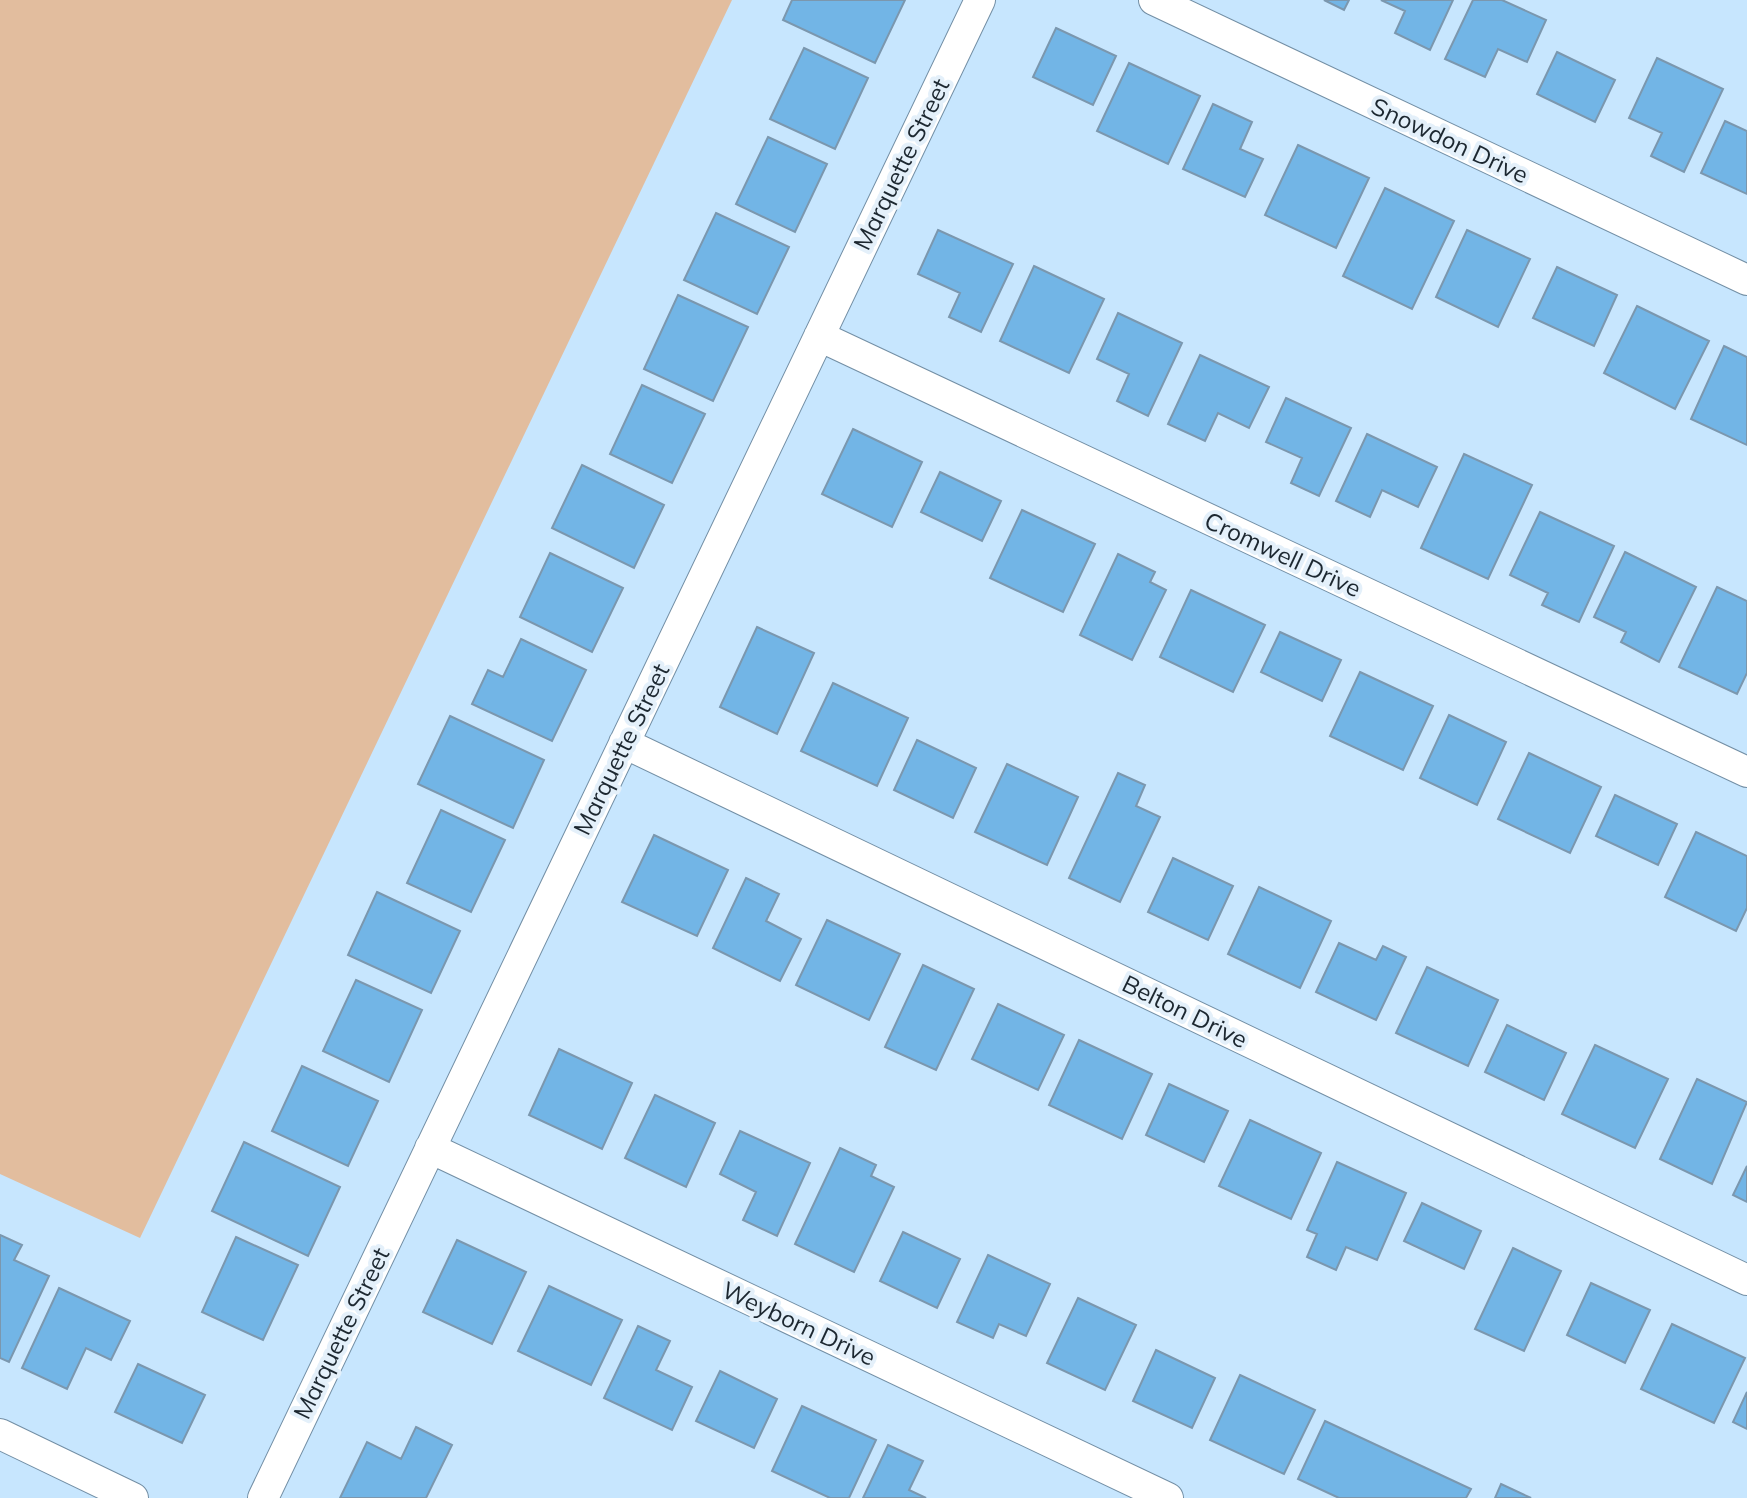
<svg xmlns="http://www.w3.org/2000/svg" width="1747" height="1498" font-family="Mulish,sans-serif">
	<style>
		.green { fill: #e2bd9e }
		.building { fill: #72b5e6; stroke: #7b97ae; stroke-width: 2 }
		.lines { fill: none; stroke-linecap: round; stroke-linejoin: round }
		.street-casing { stroke: #738fa5; stroke-width: 32 }
		.street { stroke: #fff; stroke-width: 30 }
		.labels { text-anchor: middle; dominant-baseline: central; stroke-width: 8; stroke-linejoin: round; paint-order: stroke }
		.street-label { font-size: 24px; fill: #1c2730; stroke: #e4f0fa }
	</style>
	<rect width="100%" height="100%" fill="#c7e6fe"/>
	<path class="green" d="M0,0h732l-592,1238 -140,-64z"/>
	<path class="building" d="M792,0h113l-30,63 -92,-43z
		M1324,0h25l-5,10z
		M1381,0h72l-23,50 -35,-17 10,-22z
		M1473,0h29l44,20 -19,42 -29,-13 -13,28 -40,-18z
		M1056,28l60,28 -23,49 -60,-28z
		M804,48l64,30 -33,71 -65,-30z
		M1557,52l58,28 -20,42 -58,-28z
		M1657,58l66,31 -39,83 -33,-16 11,-23 -33,-15z
		M1129,63l71,33 -32,68 -71,-33z
		M1213,104l39,18 -12,27 23,10 -18,38 -62,-28z
		M1725,121l22,10v63l-46,-21z
		M768,137l59,27 -32,68 -59,-28z
		M1298,145l71,33 -33,70 -71,-33z
		M1385,188l69,33 -42,88 -69,-33z
		M716,213l73,34 -32,67 -73,-34z
		M938,230l75,34 -32,68 -32,-15 11,-24 -42,-19z
		M1467,230l63,29 -32,68 -62,-30z
		M1034,266l70,33 -35,74 -69,-32z
		M1557,267l60,28 -23,51 -61,-28z
		M678,295l70,32 -35,74 -69,-32z
		M1637,306l72,35 -34,68 -71,-36z
		M1118,313l64,30 -34,73 -31,-15 12,-27 -32,-15z
		M1724,346l23,11v88l-56,-26z
		M1200,355l69,32 -20,41 -31,-15 -13,28 -37,-17z
		M642,385l63,29 -33,69 -62,-29z
		M1286,398l65,30 -32,68 -28,-13 11,-25 -36,-16z
		M853,429l69,33 -30,65 -70,-33z
		M1367,434l70,33 -19,40 -36,-17 -12,27 -34,-16z
		M1464,454l68,31 -44,94 -67,-31z
		M582,465l82,40 -30,63 -82,-40z
		M940,472l61,29 -19,40 -61,-29z
		M1022,510l73,34 -32,68 -73,-34z
		M1540,512l74,34 -35,76 -37,-17 6,-12 -38,-18z
		M1625,552l71,35 -37,75 -38,-20 5,-10 -32,-15z
		M550,553l73,35 -31,64 -72,-35z
		M1118,554l37,18 -5,10 16,8 -34,70 -52,-25z
		M1717,587l30,14v72l-10,21 -58,-27z
		M1191,590l74,35 -32,67 -73,-35z
		M757,627l57,26 -37,81 -57,-27z
		M1280,632l61,28 -19,41 -61,-29z
		M521,639l65,31 -34,71 -80,-37 16,-34 15,7z
		M1360,672l73,34 -30,64 -73,-34z
		M833,683l75,35 -31,68 -76,-35z
		M1449,715l57,27 -29,63 -57,-27z
		M450,716l94,44 -31,68 -95,-44z
		M917,740l59,28 -23,50 -59,-28z
		M1529,753l72,34 -31,66 -72,-34z
		M1007,764l71,33 -31,68 -72,-33z
		M1118,773l27,12 -9,21 24,11 -40,85 -51,-24z
		M1615,795l62,29 -19,41 -62,-29z
		M441,810l64,30 -34,72 -64,-29z
		M1696,832l51,24v52l-11,23 -71,-34z
		M654,835l74,35 -31,66 -75,-34z
		M1173,858l60,28 -25,54 -60,-28z
		M746,878l33,16 -13,27 35,18 -21,42 -67,-33z
		M1259,887l72,34 -31,67 -72,-34z
		M377,892l83,39 -29,62 -83,-38z
		M827,920l73,34 -31,66 -73,-35z
		M1339,943l37,17 7,-14 23,11 -30,63 -60,-28z
		M923,965l51,24 -38,81 -51,-23z
		M1427,967l71,33 -30,66 -72,-33z
		M356,980l66,30 -33,72 -66,-31z
		M998,1004l66,31 -26,55 -66,-31z
		M1507,1025l59,28 -22,47 -59,-28z
		M1079,1040l73,34 -30,65 -73,-34z
		M1595,1045l73,34 -33,69 -73,-34z
		M559,1049l73,34 -30,66 -73,-34z
		M302,1066l76,35 -30,65 -76,-35z
		M1697,1079l50,23 -35,82 -52,-25z
		M1169,1084l59,27 -24,51 -58,-27z
		M655,1095l60,28 -29,64 -61,-29z
		M1250,1120l71,33 -30,66 -72,-33z
		M740,1131l70,32 -33,73 -34,-16 13,-28 -36,-18z
		M244,1142l96,45 -32,69 -96,-45z
		M840,1148l36,17 -5,11 23,11 -40,85 -59,-28z
		M1337,1162l69,31 -29,67 -31,-13 -10,23 -29,-13 10,-23 -10,-4z
		M1747,1166v36l-14,-7z
		M1422,1203l59,28 -17,38 -60,-28z
		M903,1232l57,27 -23,49 -57,-27z
		M0,1235l22,10 -8,15 35,16 -40,86 -9,-4z
		M236,1237l62,28 -35,75 -61,-28z
		M457,1240l69,32 -34,72 -69,-32z
		M1513,1248l48,23 -37,80 -49,-22z
		M988,1255l62,29 -24,52 -27,-12 -6,14 -36,-16z
		M1591,1283l59,27 -25,53 -58,-28z
		M549,1286l73,34 -31,65 -73,-34z
		M59,1288l71,33 -19,39 -25,-12 -19,41 -45,-21z
		M1078,1298l58,27 -31,65 -58,-27z
		M1672,1324l73,34 -31,65 -73,-34z
		M638,1326l32,15 -14,29 36,17 -20,43 -68,-32z
		M1156,1350l59,28 -23,50 -59,-27z
		M138,1364l67,31 -23,48 -67,-31z
		M720,1371l57,28 -23,49 -58,-27z
		M1240,1375l75,35 -31,64 -74,-34z
		M1747,1392v37l-14,-7z
		M802,1406l74,34 -27,58h-19l-58,-27z
		M1325,1421l146,68 -5,9h-127l-41,-19z
		M416,1427l36,18 -26,53h-86l27,-56 34,17z
		M888,1445l35,16 -14,29 17,8h-63z
		M1501,1484l30,14h-36z"/>
	<g class="lines">
		<defs>
			<path id="street" d="M1154,0l593,280
				M819,336l928,436
				M624,743l1123,537
				M430,1148l738,350
				M0,1434l133,64
				M263,1498l717,-1498"/>
		</defs>
		<use href="#street" class="street-casing"/>
		<use href="#street" class="street"/>
	</g>
	<g class="labels">
		<g class="street-label">
			<text transform="translate(1450 140) rotate(25)">Snowdon Drive</text>
			<text transform="translate(901 164) rotate(-64)">Marquette Street</text>
			<text transform="translate(1283 554) rotate(25)">Cromwell Drive</text>
			<text transform="translate(621 749) rotate(-64)">Marquette Street</text>
			<text transform="translate(1185 1011) rotate(26)">Belton Drive</text>
			<text transform="translate(799 1323) rotate(25)">Weyborn Drive</text>
			<text transform="translate(341 1333) rotate(-64)">Marquette Street</text>
		</g>
	</g>
</svg>
